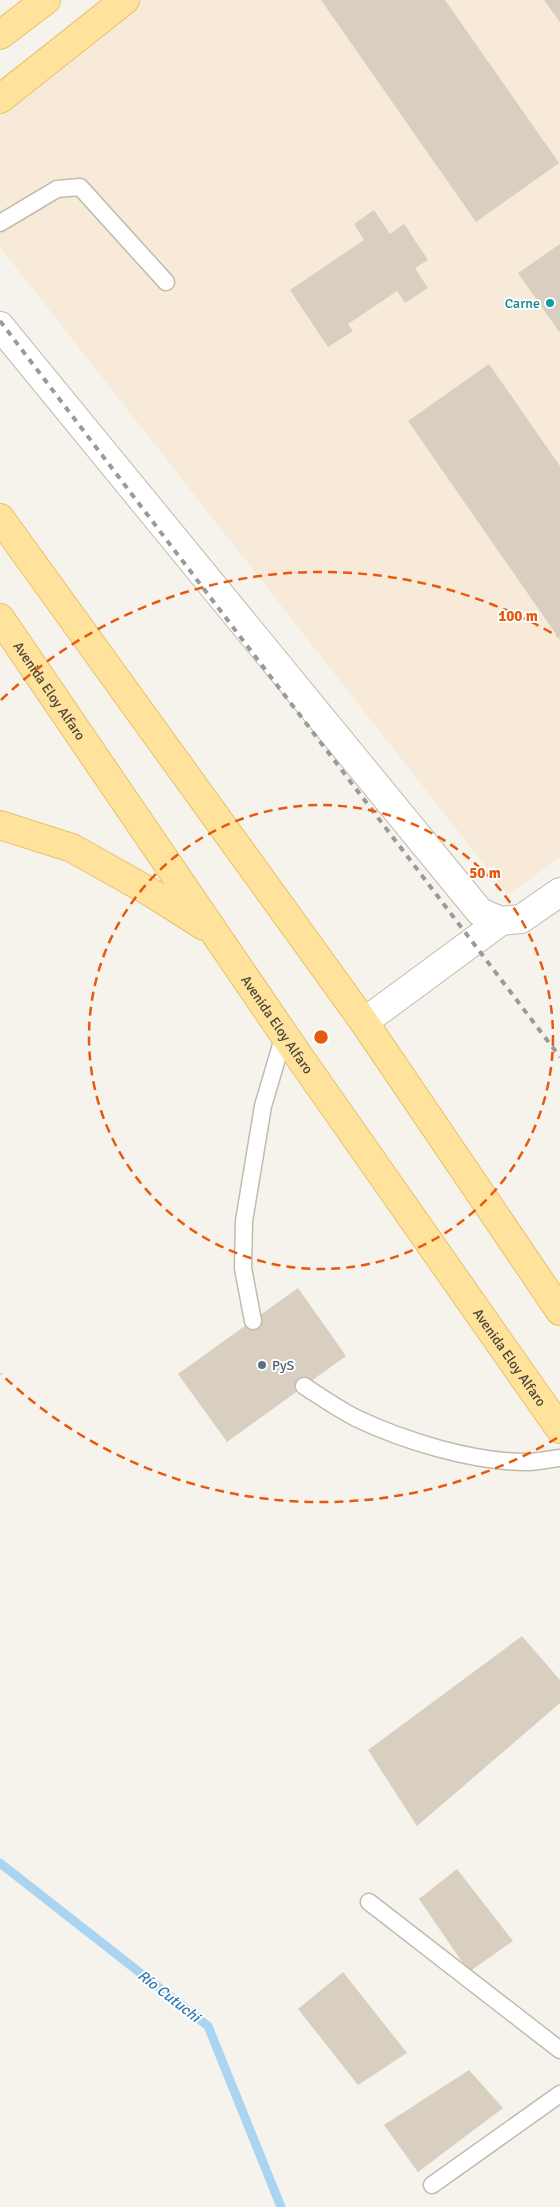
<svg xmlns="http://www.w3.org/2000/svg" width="560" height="2207" font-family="Signika,sans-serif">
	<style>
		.commercial { fill: #f7ead8 }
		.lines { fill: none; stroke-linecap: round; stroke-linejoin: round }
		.stream { stroke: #a9d4f2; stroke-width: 9 }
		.building { fill: #d8cfc1 }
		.lane-casing { stroke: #c2bbae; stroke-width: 19 }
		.street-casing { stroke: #c2bbae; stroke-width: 30 }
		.primary-casing { stroke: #e6c16a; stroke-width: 30 }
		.lane { stroke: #fff; stroke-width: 16 }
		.street { stroke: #fff; stroke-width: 28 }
		.primary { stroke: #ffe39c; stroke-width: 28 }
		.rail { stroke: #9a9a9a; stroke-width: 4; stroke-dasharray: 6 6; stroke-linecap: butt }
		.ring { fill: none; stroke: #e8590c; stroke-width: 2.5; stroke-dasharray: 9 6 }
		.culture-dot { fill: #0f9aa8; stroke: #fff; stroke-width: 2 }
		.service-dot { fill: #5c6f8a; stroke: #fff; stroke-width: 2 }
		.labels { text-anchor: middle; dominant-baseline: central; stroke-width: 4; stroke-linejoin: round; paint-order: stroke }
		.culture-label { font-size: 14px; fill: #0d838f; stroke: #fff; text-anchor: end }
		.street-label { font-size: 14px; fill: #4b4439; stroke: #fff }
		.service-label { font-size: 14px; fill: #4e5e75; stroke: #fff; text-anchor: start }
		.water-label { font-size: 15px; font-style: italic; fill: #2e7ab2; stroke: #fff }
		.centre { fill: #e8590c; stroke: #fff; stroke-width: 2.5 }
		.ring-label { font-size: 15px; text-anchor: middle; font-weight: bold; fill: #e8590c; stroke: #fff; stroke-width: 4; stroke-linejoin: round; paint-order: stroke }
	</style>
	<rect width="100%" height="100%" fill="#f6f3ec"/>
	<path class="commercial" d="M139,0h421v857l-52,38 -508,-648v-137z"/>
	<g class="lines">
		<path class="stream" d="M0,1863l208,163 73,181"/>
	</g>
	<path class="building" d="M321,0h124l114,163 -83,59z
		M544,0h16v22z
		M374,210l16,24 14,-10 24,36 -13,8 13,20 -23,15 -8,-12 -49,33 5,7 -25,16 -38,-57 74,-50 -10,-16z
		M560,244v89l-42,-60z
		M489,364l71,102v174l-152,-219z
		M298,1288l48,68 -119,86 -49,-68z
		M522,1636l38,44v23l-143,123 -49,-76z
		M457,1869l56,72 -44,31 -50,-73z
		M343,1972l64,81 -49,32 -60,-76z
		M469,2070l34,38 -85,64 -34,-47z"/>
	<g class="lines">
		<defs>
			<path id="lane" d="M0,223l57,-34 23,-2 86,95
				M253,1321l-10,-53 1,-47 19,-115 21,-71
				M304,1386c17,11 34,23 52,32 48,23 117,44 170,44 11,0 23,-3 34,-4
				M369,1902l191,148
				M432,2185l128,-91"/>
			<path id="street" d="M0,326l480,586 21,9 20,-2 39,-27
				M364,1022l137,-101"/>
			<g id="primary">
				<path d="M0,35l46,-35"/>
				<path d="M0,99l125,-99"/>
				<path d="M0,518l364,504 196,289"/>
				<path id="s1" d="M0,618l298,437 262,374"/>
				<path d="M0,825l72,23 80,45 52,33"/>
			</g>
		</defs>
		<use href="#lane" class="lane-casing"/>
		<use href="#street" class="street-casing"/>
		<use href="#primary" class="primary-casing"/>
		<use href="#lane" class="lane"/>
		<use href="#street" class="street"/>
		<use href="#primary" class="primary"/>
		<path class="rail" d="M0,321l560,736"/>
	</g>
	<g class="ring">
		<circle cx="321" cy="1037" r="232"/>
		<path d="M557 1438A465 465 0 0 1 1 1374M1 700A465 465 0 0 1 557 636"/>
	</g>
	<circle class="culture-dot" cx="550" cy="303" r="5"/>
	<circle class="service-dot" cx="262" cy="1365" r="5"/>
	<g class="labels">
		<g class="culture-label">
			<text x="540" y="303">Carne</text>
		</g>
		<g class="street-label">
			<text stroke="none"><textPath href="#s1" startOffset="88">Avenida Eloy Alfaro</textPath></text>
			<text stroke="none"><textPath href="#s1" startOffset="492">Avenida Eloy Alfaro</textPath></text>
			<text stroke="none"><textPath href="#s1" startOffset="898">Avenida Eloy Alfaro</textPath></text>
		</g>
		<g class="service-label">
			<text x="272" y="1365">PyS</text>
		</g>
		<g class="water-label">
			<text transform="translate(169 1996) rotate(38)">Río Cutuchi</text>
		</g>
	</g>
	<circle cx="321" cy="1037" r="8" class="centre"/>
	<g class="ring-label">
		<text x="518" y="621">100 m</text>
		<text x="485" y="878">50 m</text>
	</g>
</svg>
